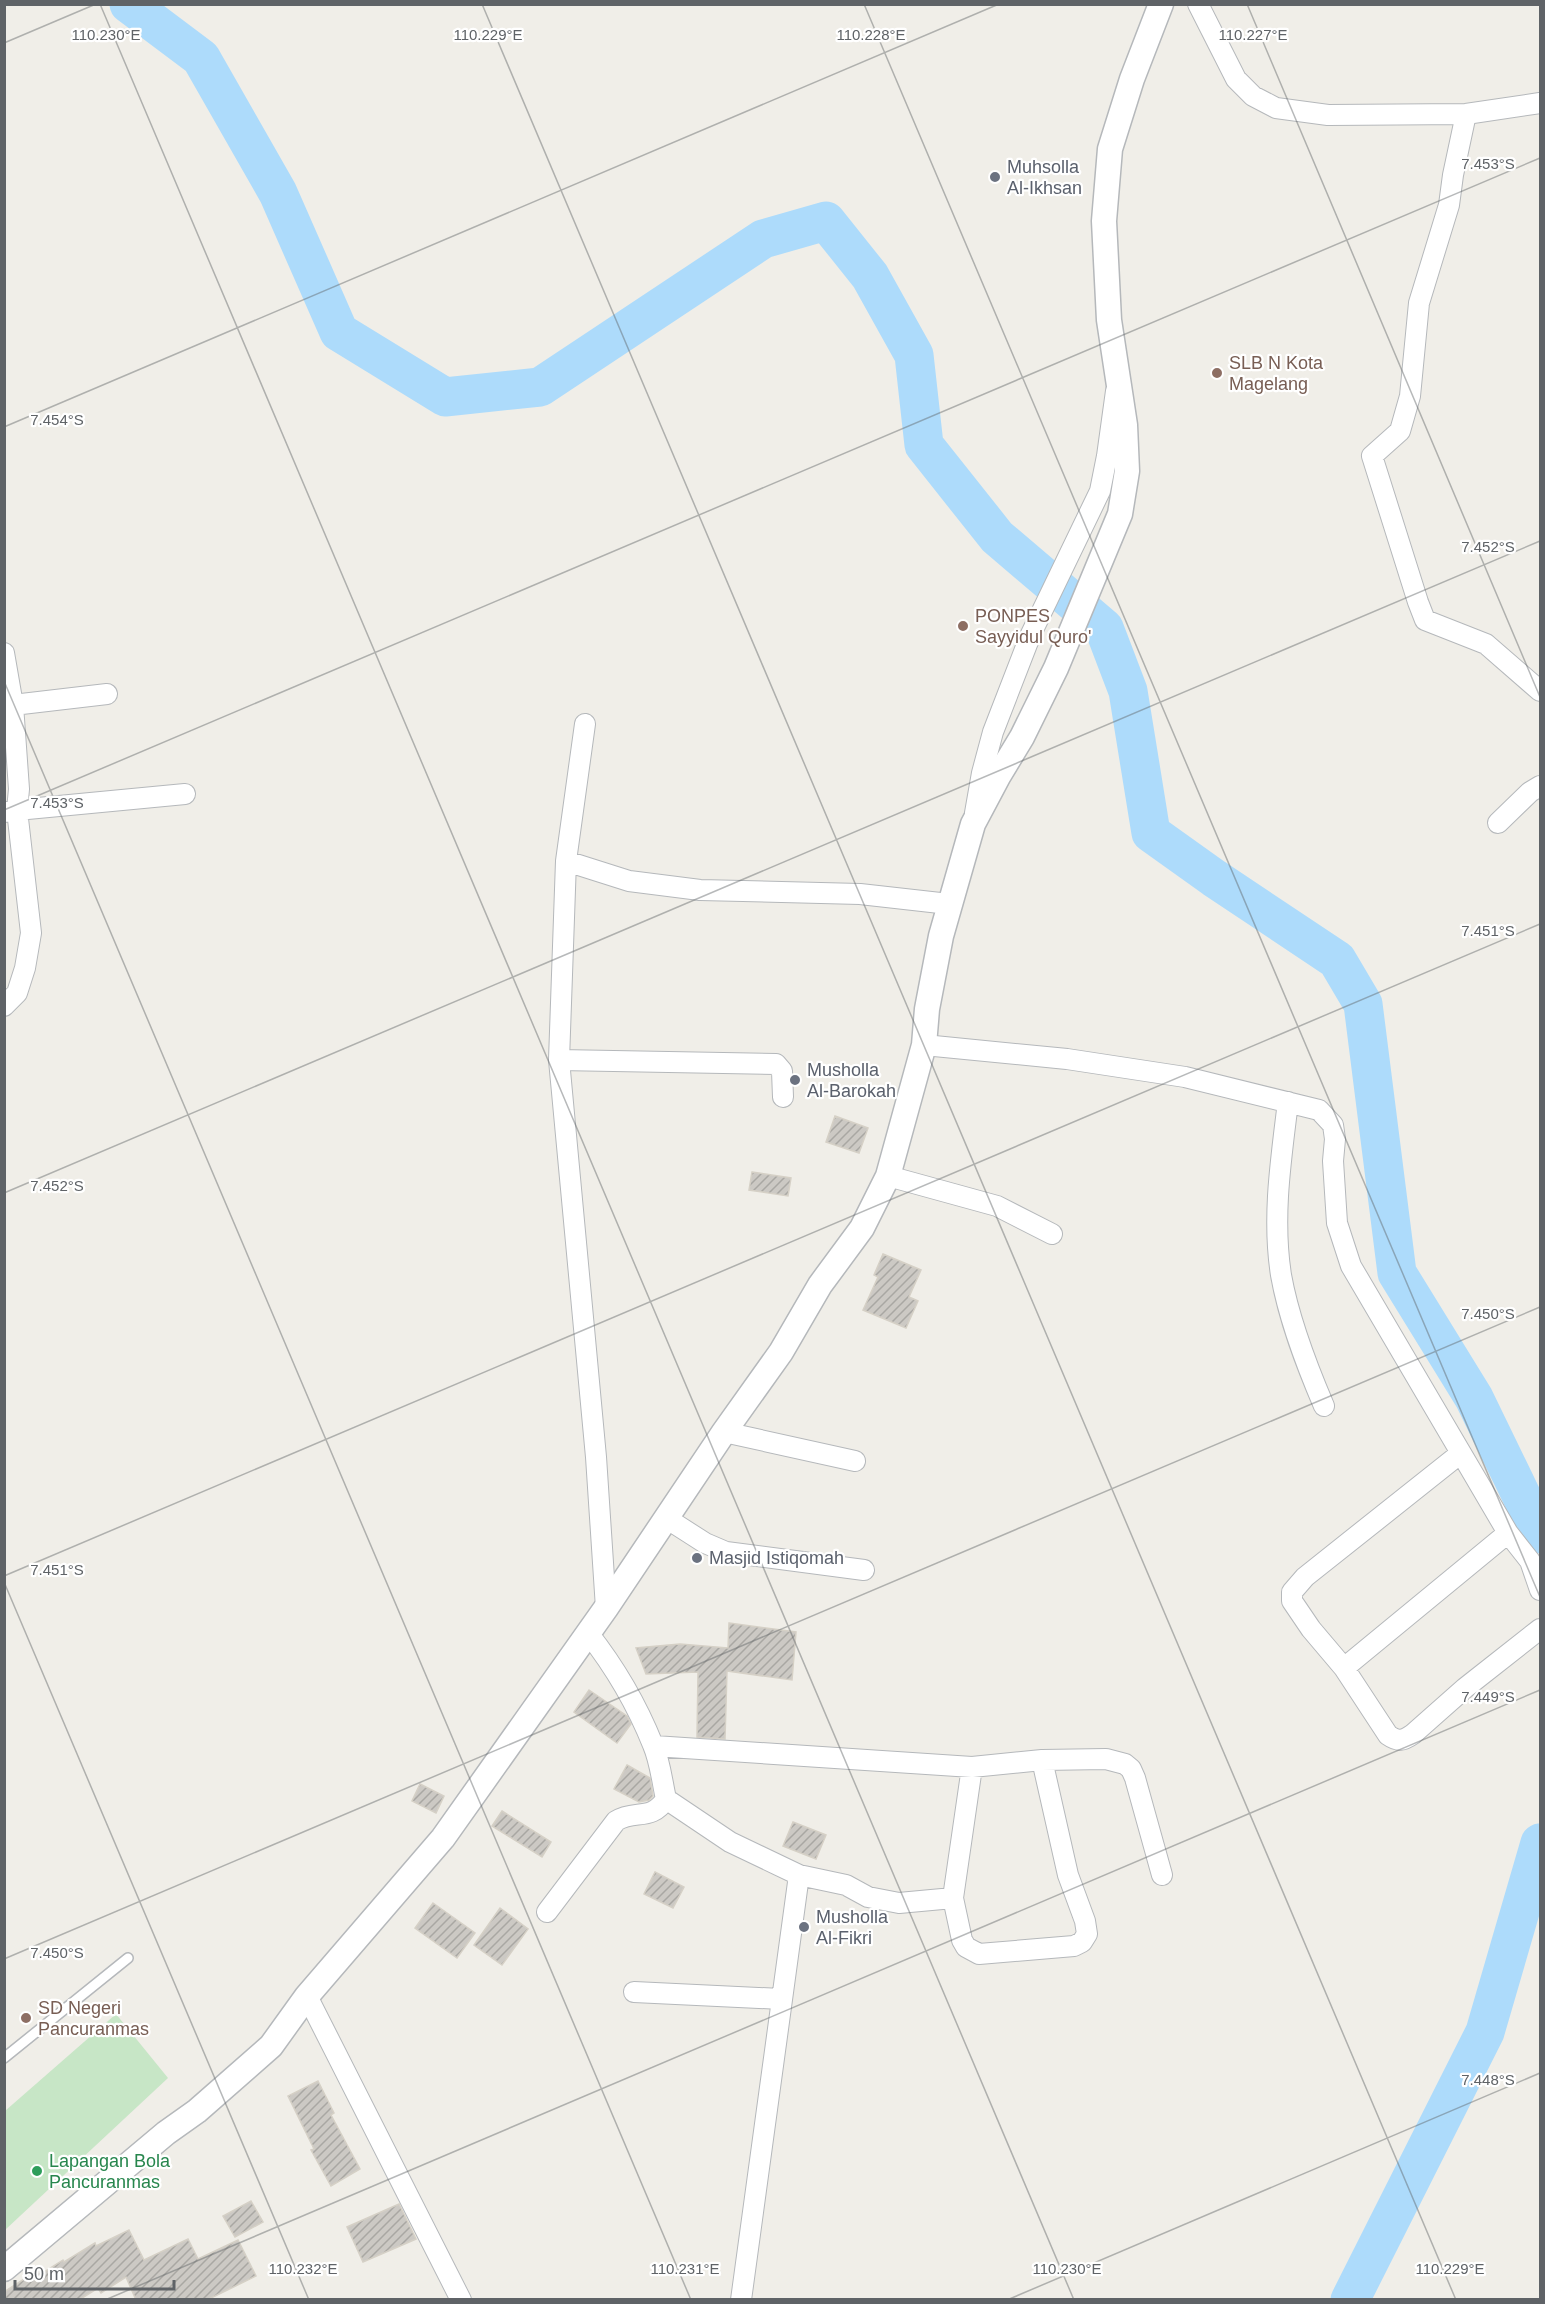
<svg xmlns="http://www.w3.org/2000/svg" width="1545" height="2304" font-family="Helvetica,sans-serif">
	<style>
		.grass { fill: #c7e6c6 }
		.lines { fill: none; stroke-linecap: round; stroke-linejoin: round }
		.river { stroke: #addbfb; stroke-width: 39 }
		.building { fill: url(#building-hatch); stroke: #d5d0c6; stroke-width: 1.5 }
		.service-casing { stroke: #b5b8bb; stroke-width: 12 }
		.minor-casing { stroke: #b5b8bb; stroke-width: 22 }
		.tertiary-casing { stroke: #b5b8bb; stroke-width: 27 }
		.service { stroke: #fff; stroke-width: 9 }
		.minor { stroke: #fff; stroke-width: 20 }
		.tertiary { stroke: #fff; stroke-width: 24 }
		.ticks { fill: none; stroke: #5f6367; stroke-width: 1.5; stroke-opacity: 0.45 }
		.worship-dot { fill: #6b7280; stroke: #fff; stroke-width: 2 }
		.education-dot { fill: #8d6e63; stroke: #fff; stroke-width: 2 }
		.leisure-dot { fill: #2e9e5b; stroke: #fff; stroke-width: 2 }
		.labels { text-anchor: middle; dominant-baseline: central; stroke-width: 4.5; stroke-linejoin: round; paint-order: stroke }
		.worship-label { font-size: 18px; fill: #5b616d; stroke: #fff; text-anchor: start }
		.education-label { font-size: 18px; fill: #785e54; stroke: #fff; text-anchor: start }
		.leisure-label { font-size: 18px; fill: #27864d; stroke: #fff; text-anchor: start }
		.ticks-label { font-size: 15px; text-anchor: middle; fill: #5f6367; stroke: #fff; stroke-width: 4.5; stroke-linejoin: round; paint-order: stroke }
	</style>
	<defs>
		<pattern id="building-hatch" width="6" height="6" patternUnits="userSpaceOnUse" patternTransform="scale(1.5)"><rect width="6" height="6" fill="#ccc9c4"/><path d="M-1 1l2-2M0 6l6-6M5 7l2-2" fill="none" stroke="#a9a7a3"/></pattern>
	</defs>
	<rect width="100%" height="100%" fill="#f0eee8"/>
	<path class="grass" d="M116,2014l52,64 -163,152v-119z"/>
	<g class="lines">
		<path class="river" d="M129,4l72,54 77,135 61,139 106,65 95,-10 223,-148 63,-18 44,55 44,79 10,90 73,92 107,91 24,63 23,142 63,45 123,82 26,44 34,269 77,125 66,136
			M1350,2300l135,-268 55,-189"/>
	</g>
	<path class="building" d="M835,1116l33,12 -9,25 -33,-11z
		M752,1172l39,6 -3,18 -39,-6z
		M883,1254l38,16 -12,27 9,4 -12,27 -43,-18 15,-33 -4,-2z
		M729,1623l67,9 -4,48 -65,-9 -2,68 -28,-2 1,-65 -52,2 -10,-26 44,-4 48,4z
		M589,1690l38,26 4,8 -14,19 -43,-31z
		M627,1765l23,13 3,18 -4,4 -10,2 -25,-13z
		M420,1784l24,12 -8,17 -24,-12z
		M502,1811l49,31 -9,15 -50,-31z
		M793,1822l33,13 -10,24 -33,-13z
		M655,1872l29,15 -11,21 -29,-14z
		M433,1903l42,30 -18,25 -42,-30z
		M500,1908l28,21 -26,36 -28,-20z
		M318,2081l16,32 -3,2 29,54 -29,17 -20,-36 3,-1 -26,-53z
		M251,2201l12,21 -28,15 -12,-21z
		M399,2204l17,35 -53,23 -16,-35z
		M129,2230l15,30 44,-21 10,20 40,-19 18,36 -49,24h-71l-10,-23 -25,16 -3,-5 -19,12h-75v-8l34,-22 3,4 22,-14 1,2 31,-19 1,3z"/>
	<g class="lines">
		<defs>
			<path id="service" d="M4,2058l124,-100"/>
			<path id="minor" d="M1198,4l38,75 17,17 23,12 52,7 138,-1 74,-11
				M1466,114l-13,61 -4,30 -30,98 -9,93 -10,35 -28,25 46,146 7,18 61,24 54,47
				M4,653l9,52
				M585,724l-19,137 -7,199 37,397 10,151
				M5,812l12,-2 2,-21 -6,-84 94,-11
				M975,813l7,-40 11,-41 38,-98 69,-143 7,-35 9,-65
				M1498,823l32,-31 10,-6
				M566,861l63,20 71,9 160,4 89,10
				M4,1006l13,-13 8,-25 6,-35 -14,-123 168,-16
				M924,1045l143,14 118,18 134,33 14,15 2,14 -2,22 4,62 14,43 110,187
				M559,1060l217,4 6,7 1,26
				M1288,1102c-7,57 -16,115 -7,173 8,45 25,89 43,131
				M888,1176l109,30 55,28
				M724,1432l131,29
				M666,1518l39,25 21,9 138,18
				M1540,1590l-10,-29 -22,-28 -47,-80 -156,124 -13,15v9l19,28 33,39 44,67c10,7 15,6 25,-1l52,-46 75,-59
				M588,1633c26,33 49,72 65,112 7,16 9,36 13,54l64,43 69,33 -58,425
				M1344,1668l164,-135
				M654,1746l318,21 70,-7 64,-1 19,5 6,5 4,9 27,97
				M799,1875l47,10 22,12 31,6 54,-5 9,42 4,7 13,7 95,-8 8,-4 5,-8 -2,-13 -17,-46 -26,-115
				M953,1898l19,-131
				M547,1912l69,-91c19,-12 35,1 50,-22
				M634,1992l147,7
				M307,1996l154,304"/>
			<path id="tertiary" d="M4,2269l162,-136 31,-22 74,-65 36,-50 136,-158 163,-230 118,-176 57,-80 39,-67 42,-57 26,-52 36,-131 3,-36 14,-73 32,-112 26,-49 23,-38 34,-69 64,-154 7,-43 -2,-46 -16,-105 -5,-99 6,-72 22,-70 29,-75"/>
		</defs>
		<use href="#service" class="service-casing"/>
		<use href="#minor" class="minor-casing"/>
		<use href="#tertiary" class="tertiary-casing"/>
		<use href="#service" class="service"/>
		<use href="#minor" class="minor"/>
		<use href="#tertiary" class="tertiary"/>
	</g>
	<path class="ticks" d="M100,4l974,2296M482,4l974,2296M864,4l676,1593M1247,4l293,693M4,43l92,-39M4,427l995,-423M4,681l687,1619M4,810l1536,-652M4,1193l1536,-652M4,1576l1536,-652M4,1582l305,718M4,1959l1536,-652M105,2300l1435,-610M1007,2300l533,-227"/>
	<g class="worship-dot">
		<circle cx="995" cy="177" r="6"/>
		<circle cx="795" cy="1080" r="6"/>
		<circle cx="697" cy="1558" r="6"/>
		<circle cx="804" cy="1927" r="6"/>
	</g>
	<g class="education-dot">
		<circle cx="1217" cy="373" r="6"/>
		<circle cx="963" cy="626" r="6"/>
		<circle cx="26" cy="2018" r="6"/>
	</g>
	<circle class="leisure-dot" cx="37" cy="2171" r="6"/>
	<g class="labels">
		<g class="worship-label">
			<text x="1007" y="167">Muhsolla<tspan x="1007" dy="21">Al-Ikhsan</tspan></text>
			<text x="807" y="1070">Musholla<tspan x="807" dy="21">Al-Barokah</tspan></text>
			<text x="709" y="1558">Masjid Istiqomah</text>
			<text x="816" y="1917">Musholla<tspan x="816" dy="21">Al-Fikri</tspan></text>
		</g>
		<g class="education-label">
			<text x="1229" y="363">SLB N Kota<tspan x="1229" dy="21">Magelang</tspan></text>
			<text x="975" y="616">PONPES<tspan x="975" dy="21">Sayyidul Quro'</tspan></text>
			<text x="38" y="2008">SD Negeri<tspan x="38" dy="21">Pancuranmas</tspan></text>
		</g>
		<g class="leisure-label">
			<text x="49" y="2161">Lapangan Bola<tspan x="49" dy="21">Pancuranmas</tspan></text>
		</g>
	</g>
	<g class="ticks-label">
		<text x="106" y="40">110.230°E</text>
		<text x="488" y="40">110.229°E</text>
		<text x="871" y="40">110.228°E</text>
		<text x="1253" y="40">110.227°E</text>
		<text x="1488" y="169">7.453°S</text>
		<text x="57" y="425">7.454°S</text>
		<text x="1488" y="552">7.452°S</text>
		<text x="57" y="808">7.453°S</text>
		<text x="1488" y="936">7.451°S</text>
		<text x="57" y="1191">7.452°S</text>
		<text x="1488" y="1319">7.450°S</text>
		<text x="57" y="1575">7.451°S</text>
		<text x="1488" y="1702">7.449°S</text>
		<text x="57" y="1958">7.450°S</text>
		<text x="1488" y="2085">7.448°S</text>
		<text x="303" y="2274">110.232°E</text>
		<text x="685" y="2274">110.231°E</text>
		<text x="1067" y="2274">110.230°E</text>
		<text x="1450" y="2274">110.229°E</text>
	</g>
	<rect width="1545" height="2304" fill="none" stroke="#5f6367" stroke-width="12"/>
	<path d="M15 2280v9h159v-9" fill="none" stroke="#5f6367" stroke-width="3"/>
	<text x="24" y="2280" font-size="18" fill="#5f6367" stroke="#ffffff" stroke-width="4.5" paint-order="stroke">50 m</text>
</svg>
